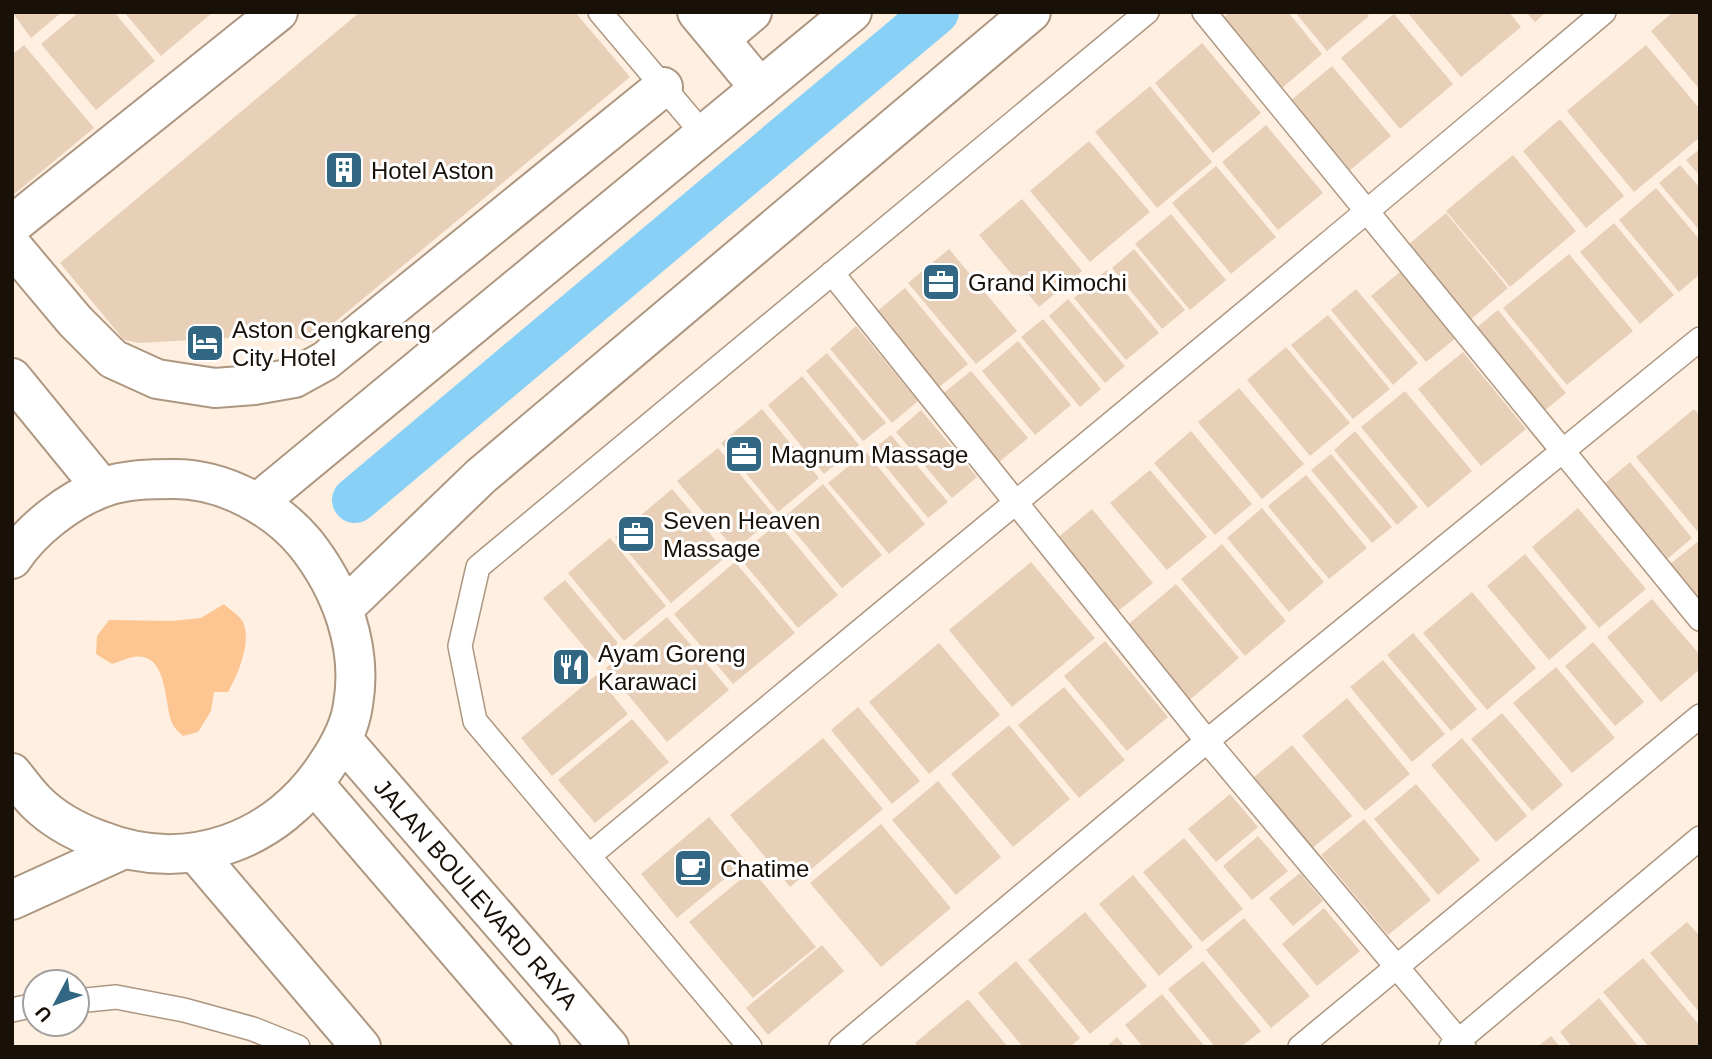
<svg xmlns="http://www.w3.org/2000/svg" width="1712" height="1059" font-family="Helvetica,sans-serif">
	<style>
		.green { fill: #fcc591 }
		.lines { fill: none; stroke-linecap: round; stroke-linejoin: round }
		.canal { stroke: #88d0f6; stroke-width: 46 }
		.building { fill: #e7cfb8 }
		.lane-casing { stroke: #ae9781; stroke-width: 26 }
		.street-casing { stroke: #ae9781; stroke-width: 42 }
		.secondary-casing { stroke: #ae9781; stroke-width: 42 }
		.lane { stroke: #fff; stroke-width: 23 }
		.street { stroke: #fff; stroke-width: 38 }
		.secondary { stroke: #fff; stroke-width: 38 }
		.labels { text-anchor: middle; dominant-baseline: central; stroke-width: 6; stroke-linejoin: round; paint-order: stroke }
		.poi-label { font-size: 24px; fill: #191008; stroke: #fff; text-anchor: start }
		.street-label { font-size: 24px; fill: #191008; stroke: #fff }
	</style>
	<rect width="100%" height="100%" fill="#feefe1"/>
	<path class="green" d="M224,604c5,5 13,10 17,15 13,18 -3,56 -13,73h-14l-3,19 -13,21 -15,4c-4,-4 -9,-8 -11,-13 -8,-21 -4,-72 -39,-66 -7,1 -14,5 -21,7l-16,-10 1,-18 12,-16 63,1 29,-3z"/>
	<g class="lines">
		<path class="canal" d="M355,500l581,-488"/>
	</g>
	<path class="building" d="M12,12h50l-31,26z
		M79,12h35l41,49 -59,49 -55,-66z
		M124,12h89l-52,44z
		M360,12h215l55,65 -319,265 -30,-7 -142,8 -15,-3 -64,-77z
		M1230,12h58l34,42 -47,40 -58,-71z
		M1295,12h71l3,4 -42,35z
		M1407,12h102l12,15 -60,50z
		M1526,12h20l-11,10z
		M1673,12h27v78l-49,-59z
		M1394,14l59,70 -53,45 -59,-71z
		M1202,43l59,70 -48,40 -58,-70z
		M24,45l70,83 -82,68v-141z
		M1646,45l54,64v28l-66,55 -67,-81z
		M1332,66l59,70 -48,40 -59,-70z
		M1150,86l62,76 -55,46 -62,-76z
		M1560,119l64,77 -38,32 -63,-77z
		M1266,125l57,68 -45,37 -56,-68z
		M1089,141l61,71 -60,50 -60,-71z
		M1700,149v27l-14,-16z
		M1513,155l63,76 -66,56 -64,-76z
		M1680,165l20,23v43l-41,-48z
		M1216,166l60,71 -45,37 -59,-71z
		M1656,188l44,52v34l-21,18 -60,-72z
		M1022,199l60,72 -43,36 -60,-72z
		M1446,213l62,75 -44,37 -62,-75z
		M1171,214l55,66 -36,30 -55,-66z
		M1614,223l60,72 -34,29 -60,-72z
		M949,249l68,82 -41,33 -68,-81z
		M1134,249l51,61 -23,19 -50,-61z
		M1569,254l64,77 -66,54 -64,-77z
		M1107,270l52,63 -33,27 -52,-62z
		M1401,271l55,67 -30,24 -55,-66z
		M905,288l63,76 -30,24 -63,-75z
		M1356,289l62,74 -25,22 -62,-75z
		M1068,299l57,67 -20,17 -56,-67z
		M1498,310l68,83 -28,23 -68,-83z
		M1328,315l62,74 -37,30 -62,-74z
		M1043,319l58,70 -21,18 -59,-70z
		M856,326l62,75 -26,22 -62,-74z
		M1018,341l53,64 -36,30 -53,-64z
		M1286,347l64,76 -40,33 -63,-76z
		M1463,352l63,77 -45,37 -63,-77z
		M827,353l59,70 -23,18 -57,-70z
		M971,371l57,67 -30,25 -57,-68z
		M802,376l57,69 -35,29 -56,-69z
		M1239,388l65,76 -42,35 -64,-77z
		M1405,391l67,80 -44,37 -67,-81z
		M762,409l57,69 -41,34 -57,-69z
		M1694,409l6,7 -2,116 -62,-75z
		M921,410l56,67 -25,21 -56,-66z
		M1191,431l61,73 -37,31 -61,-72z
		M1355,431l63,76 -21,18 -63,-75z
		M891,435l57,67 -20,16 -56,-68z
		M718,448l57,68 -40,34 -58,-69z
		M866,452l59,72 -36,30 -61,-71z
		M1331,454l61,73 -20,16 -61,-73z
		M1630,462l62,76 -32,27 -63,-75z
		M1150,470l57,67 -40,33 -57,-67z
		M1306,475l61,73 -38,31 -61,-73z
		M823,484l59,71 -40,33 -59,-70z
		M672,489l56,66 -57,48 -56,-66z
		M1262,508l62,74 -35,30 -62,-74z
		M1578,508l68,81 -47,39 -67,-81z
		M1092,509l61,74 -36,29 -61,-73z
		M778,523l60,72 -40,33 -60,-72z
		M610,538l56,68 -42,35 -56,-68z
		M1700,540v61l-31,-36z
		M1222,544l64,77 -41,35 -64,-77z
		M1525,554l62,74 -38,32 -62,-74z
		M735,562l60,71 -62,51 -59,-70z
		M1031,562l64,76 -83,69 -63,-77z
		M565,580l53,63 -22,18 -53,-63z
		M1176,584l63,74 -53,45 -62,-75z
		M1472,592l64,76 -49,42 -64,-77z
		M1652,599l48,56v14l-39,33 -54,-65z
		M667,617l62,73 -62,52 -61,-74z
		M1413,633l64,76 -26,22 -64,-76z
		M1105,641l63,76 -41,34 -63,-75z
		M1593,642l51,60 -29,24 -50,-60z
		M939,643l61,72 -71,59 -60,-72z
		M1383,660l62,74 -33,28 -62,-75z
		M1556,667l59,71 -43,35 -59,-70z
		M596,675l32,39 -76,62 -31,-38z
		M1064,687l61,73 -46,38 -61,-73z
		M1347,698l63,76 -45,37 -63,-75z
		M858,707l62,74 -28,23 -61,-74z
		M1502,713l61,72 -31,26 -61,-72z
		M632,719l37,43 -74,61 -37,-43z
		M1009,725l61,74 -57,48 -62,-73z
		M823,738l60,71 -93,78 -60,-72z
		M1462,738l65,78 -31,26 -65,-77z
		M1292,745l60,71 -41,33 -59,-70z
		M938,781l63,76 -45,38 -64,-75z
		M1416,784l64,76 -42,35 -64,-76z
		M1230,794l28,33 -42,35 -28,-33z
		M709,817l37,44 -69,57 -36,-44z
		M1364,819l67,81 -43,35 -67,-80z
		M881,824l70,84 -70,59 -71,-84z
		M1258,836l30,35 -36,29 -29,-34z
		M1184,838l59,71 -41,33 -59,-70z
		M752,870l64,77 -63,51 -64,-76z
		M1300,873l23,28 -30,25 -24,-28z
		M1133,875l60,72 -34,29 -60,-72z
		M1324,908l36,43 -43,35 -35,-42z
		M1085,912l62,74 -57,48 -62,-74z
		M1244,918l66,78 -39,32 -65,-78z
		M1687,922l13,14v77l-50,-60z
		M822,945l22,26 -76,64 -22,-27z
		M1643,958l57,68v21h-51l-46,-55z
		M1016,961l64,77 -10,9h-47l-45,-54z
		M1203,961l58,70 -20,16h-26l-47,-58z
		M1162,994l43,53h-62l-18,-22z
		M1599,998l40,49h-67l-12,-15z
		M968,999l40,48h-90l-3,-4z
		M1551,1036l9,11h-23z
		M1117,1037l8,10h-19z"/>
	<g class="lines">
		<defs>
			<path id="lane" d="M600,12l104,123
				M1204,12l496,607
				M832,273l375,468 257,306
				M589,856c338,-282 679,-559 1015,-844
				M77,1001l39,-4 68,13 69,19 45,18
				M12,1010l23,-5
				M750,1047l-275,-326 -15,-75 18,-79 669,-555
				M841,1047l366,-306 493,-402
				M1300,1047l400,-331
				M1451,1047l249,-209"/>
			<path id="street" d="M697,12l63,76
				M720,39l32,-27
				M12,225l266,-213
				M12,246l63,75 38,38 44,20 58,9 39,-3 40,-7 31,-17 338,-274
				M196,853l165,194"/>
			<path id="secondary" d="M12,378l90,110
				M257,503l595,-491
				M12,559c19,-29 57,-59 90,-71 23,-9 50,-9 73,-9 48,0 100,28 130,64 36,45 58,104 48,162 -3,22 -13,40 -25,58 -50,79 -142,112 -229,77 -22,-8 -46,-21 -63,-38 -9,-9 -16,-19 -24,-29
				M344,608l137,-132 550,-464
				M343,740l266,307
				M315,785l225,262
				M12,900l110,-50"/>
		</defs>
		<use href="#lane" class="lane-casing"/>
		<use href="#street" class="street-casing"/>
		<use href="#secondary" class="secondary-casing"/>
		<use href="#lane" class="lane"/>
		<use href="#street" class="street"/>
		<use href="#secondary" class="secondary"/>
	</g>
	<defs>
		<symbol id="building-square" viewBox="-11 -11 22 22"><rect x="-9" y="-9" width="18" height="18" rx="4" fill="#316782" stroke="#fff"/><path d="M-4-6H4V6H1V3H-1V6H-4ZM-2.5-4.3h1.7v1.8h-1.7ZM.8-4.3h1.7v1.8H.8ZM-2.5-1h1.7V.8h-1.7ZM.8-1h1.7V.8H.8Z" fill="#fff"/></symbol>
		<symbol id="office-square" viewBox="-11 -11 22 22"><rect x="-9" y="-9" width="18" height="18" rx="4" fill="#316782" stroke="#fff"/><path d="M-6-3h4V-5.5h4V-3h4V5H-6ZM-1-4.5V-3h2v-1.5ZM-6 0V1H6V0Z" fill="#fff"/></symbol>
		<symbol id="hotel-square" viewBox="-11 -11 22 22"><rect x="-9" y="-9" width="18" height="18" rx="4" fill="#316782" stroke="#fff"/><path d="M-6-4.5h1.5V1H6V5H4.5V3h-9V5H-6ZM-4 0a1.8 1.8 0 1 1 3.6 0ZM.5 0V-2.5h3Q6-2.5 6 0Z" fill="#fff"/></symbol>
		<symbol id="restaurant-square" viewBox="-11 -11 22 22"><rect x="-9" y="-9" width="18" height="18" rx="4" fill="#316782" stroke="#fff"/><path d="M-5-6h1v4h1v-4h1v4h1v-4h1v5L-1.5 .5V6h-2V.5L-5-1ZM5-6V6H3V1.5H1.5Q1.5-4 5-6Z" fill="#fff"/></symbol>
		<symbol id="cafe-square" viewBox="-11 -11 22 22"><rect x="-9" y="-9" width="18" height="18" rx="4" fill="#316782" stroke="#fff"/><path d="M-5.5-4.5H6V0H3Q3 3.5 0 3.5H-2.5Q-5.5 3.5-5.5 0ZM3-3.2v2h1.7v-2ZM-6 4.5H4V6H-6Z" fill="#fff"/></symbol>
	</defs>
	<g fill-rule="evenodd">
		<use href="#building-square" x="322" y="148" width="44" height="44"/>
		<use href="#office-square" x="919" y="260" width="44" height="44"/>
		<use href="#hotel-square" x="183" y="321" width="44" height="44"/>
		<use href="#office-square" x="722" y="432" width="44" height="44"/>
		<use href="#office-square" x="614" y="512" width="44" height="44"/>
		<use href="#restaurant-square" x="549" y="645" width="44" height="44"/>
		<use href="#cafe-square" x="671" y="846" width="44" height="44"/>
	</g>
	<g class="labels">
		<g class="poi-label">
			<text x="371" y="170">Hotel Aston</text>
			<text x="968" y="282">Grand Kimochi</text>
			<text x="232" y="329">Aston Cengkareng<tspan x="232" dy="28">City Hotel</tspan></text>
			<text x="771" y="454">Magnum Massage</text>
			<text x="663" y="520">Seven Heaven<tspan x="663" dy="28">Massage</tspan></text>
			<text x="598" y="653">Ayam Goreng<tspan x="598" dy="28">Karawaci</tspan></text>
			<text x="720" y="868">Chatime</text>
		</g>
		<g class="street-label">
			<text transform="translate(476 894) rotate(49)">JALAN BOULEVARD RAYA</text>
		</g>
	</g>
	<rect width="1712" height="1059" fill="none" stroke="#191008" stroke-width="28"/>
	<g transform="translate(56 1003) rotate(229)"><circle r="33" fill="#ffffff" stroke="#a39f9c" stroke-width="2"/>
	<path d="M0-5L12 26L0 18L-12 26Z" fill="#316782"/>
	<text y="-10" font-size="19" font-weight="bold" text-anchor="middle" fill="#191008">U</text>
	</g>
</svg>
